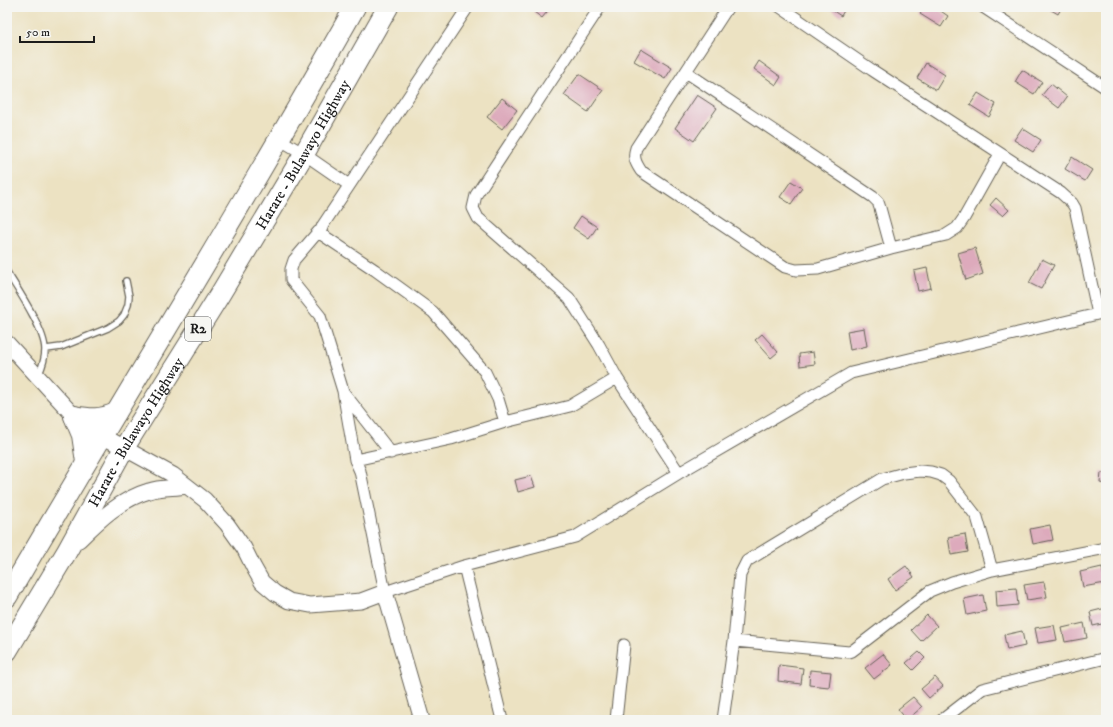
<svg xmlns="http://www.w3.org/2000/svg" width="1113" height="727" font-family="'IM FELL DW Pica',serif">
	<style>
		.building { fill: #ddaabc }
		.lines { fill: none; stroke-linecap: round; stroke-linejoin: round }
		.lane-casing { stroke: #656156; stroke-width: 8 }
		.street-casing { stroke: #656156; stroke-width: 13 }
		.secondary-casing { stroke: #656156; stroke-width: 17 }
		.highway-casing { stroke: #656156; stroke-width: 22 }
		.lane { stroke: #fff; stroke-width: 5.5 }
		.street { stroke: #fff; stroke-width: 11 }
		.secondary { stroke: #fff; stroke-width: 15 }
		.highway { stroke: #fff; stroke-width: 20 }
		.labels { text-anchor: middle; dominant-baseline: central; stroke-width: 3; stroke-linejoin: round; paint-order: stroke }
		.shield { fill: #f6f6f2; stroke: #5d5d5c; stroke-width: 1 }
		.shield-label { font-size: 14px; font-weight: bold; fill: #1c1c1c }
		.street-label { font-size: 15px; fill: #1c1c1c; stroke: #f6f6f2 }
	</style>
	<rect width="100%" height="100%" fill="#f6f6f2"/>
	<filter id="ink" filterUnits="userSpaceOnUse"><feTurbulence type="fractalNoise" baseFrequency=".025" numOctaves="2"/><feDisplacementMap in="SourceGraphic" scale="8" xChannelSelector="R" yChannelSelector="G"/><feConvolveMatrix kernelMatrix="1 2 1 2 8 2 1 2 1" color-interpolation-filters="sRGB"/></filter>
	<filter id="wash" filterUnits="userSpaceOnUse"><feTurbulence type="fractalNoise" baseFrequency=".012" numOctaves="4" result="noise"/><feDisplacementMap in="SourceGraphic" scale="16" xChannelSelector="R" yChannelSelector="G"/><feGaussianBlur stdDeviation="0.9" result="paint"/><feColorMatrix in="noise" values="0 0 0 0 0 0 0 0 0 0 0 0 0 0 0 0 0 1.4 0 .05"/><feComposite in="paint" operator="in"/></filter>
	<g filter="url(#wash)">
		<rect width="100%" height="100%" fill="#ece2c2"/>
		<g id="blocks">
			<path class="building" d="M538,7h13l-9,11 -8,-6z
				M827,7h19l-5,9z
				M925,7h10l13,9 -7,11 -21,-13z
				M1046,7h16l-4,7z
				M641,49l31,19 -7,11 -31,-18z
				M759,61l22,16 -5,8 -22,-16z
				M926,63l19,12 -9,15 -19,-12z
				M1022,70l20,12 -8,12 -19,-12z
				M579,74l24,16 -15,22 -24,-17z
				M1051,84l16,13 -8,11 -17,-13z
				M978,93l18,11 -7,13 -19,-12z
				M697,95l20,13 -23,33 -19,-13z
				M502,98l15,12 -15,19 -15,-12z
				M1022,128l19,12 -8,12 -19,-12z
				M1072,157l20,13 -7,11 -20,-12z
				M791,181l11,7 -11,16 -11,-7z
				M996,198l13,12 -6,6 -13,-11z
				M581,216l16,11 -8,12 -16,-11z
				M975,248l8,26 -17,6 -8,-27z
				M1042,259l12,6 -13,24 -12,-6z
				M927,268l4,20 -13,3 -4,-20z
				M864,328l3,18 -17,4 -3,-19z
				M762,334l16,18 -7,6 -16,-18z
				M813,352l2,12 -15,2 -1,-12z
				M1101,473h5v11l-6,-1z
				M531,476l4,11 -17,5 -3,-12z
				M1050,525l3,15 -20,4 -3,-15z
				M965,534l3,18 -17,3 -3,-18z
				M906,566l8,11 -19,13 -7,-11z
				M1102,567l3,16 -22,4 -3,-15z
				M1044,582l3,15 -20,3 -3,-15z
				M1016,588l2,17 -21,2 -1,-17z
				M983,595l3,16 -19,4 -3,-16z
				M1106,608v15l-13,3 -3,-14z
				M927,615l10,11 -16,15 -10,-11z
				M1084,623l3,15 -22,4 -3,-14z
				M1054,625l3,15 -19,3 -3,-15z
				M1022,631l3,15 -18,4 -3,-15z
				M919,652l6,6 -12,12 -7,-7z
				M883,654l9,11 -18,14 -9,-11z
				M779,665l24,3 -2,16 -23,-3z
				M810,670l21,2 -2,15 -20,-2z
				M935,677l8,9 -14,12 -8,-9z
				M913,697l9,10 -15,13 -9,-11z"/>
		</g>
	</g>
	<g filter="url(#ink)">
		<use href="#blocks" fill-opacity="0" stroke="#656156" stroke-width="1"/>
		<g class="lines">
			<defs>
				<path id="lane" d="M7,272c11,18 38,58 38,78 0,9 -3,17 -6,24
					M46,349l15,-2 47,-19 11,-7 5,-6 4,-10 1,-9 -3,-15"/>
				<path id="street" d="M468,7l-145,218 -2,5 -3,2 -24,28 -3,9v11l29,36 23,75 12,69 5,11 25,121 79,-26 111,-29 104,-64 172,-100 255,-61
					M600,7l-124,188 -3,13 5,10 91,80 30,47 18,33 62,95
					M728,7l-92,141c-3,9 -1,14 5,23l144,96 11,3 22,-1 73,-21 55,-13 11,-7 7,-10 36,-64
					M780,7l92,63 189,123 11,10 3,5 23,106
					M983,7l123,81
					M686,72l187,125 5,5 2,6 11,40
					M279,139l25,15 45,31
					M318,232l57,38 58,42 52,60 13,27 7,23
					M344,393l47,60
					M355,460l96,-21 54,-17 65,-16 47,-28
					M464,566l38,154
					M734,641l115,11 3,-1 78,-60 22,-9 40,-12 114,-22
					M616,720l8,-75
					M723,720l11,-79 6,-66 7,-14 135,-82 22,-6 16,-2 11,1 10,3 8,6 28,36 15,53
					M942,720l40,-31 124,-31"/>
				<path id="secondary" d="M7,343l67,73 28,20 71,39 32,25 22,24 17,24 10,20 8,14 13,11 14,8 21,4 51,-4 24,-9 37,128
					M79,540c20,-20 42,-41 70,-49 11,-4 25,-3 37,-5"/>
				<g id="highway">
					<path d="M74,416l8,19 4,27"/>
					<path d="M74,416c17,3 26,4 42,-3"/>
					<path d="M7,597c115,-197 236,-391 348,-590"/>
					<path id="s1" d="M7,651l59,-98 58,-105 95,-152 85,-142 84,-147"/>
				</g>
			</defs>
			<use href="#lane" class="lane-casing"/>
			<use href="#street" class="street-casing"/>
			<use href="#secondary" class="secondary-casing"/>
			<use href="#highway" class="highway-casing"/>
			<use href="#lane" class="lane"/>
			<use href="#street" class="street"/>
			<use href="#secondary" class="secondary"/>
			<use href="#highway" class="highway"/>
		</g>
	</g>
	<g class="labels">
		<rect class="shield" x="185" y="317" width="26" height="24" rx="3"/>
		<g class="shield-label">
			<text x="198" y="329">R2</text>
		</g>
		<g class="street-label">
			<text stroke="none"><textPath href="#s1" startOffset="578">Harare - Bulawayo Highway</textPath></text>
			<text stroke="none"><textPath href="#s1" startOffset="254">Harare - Bulawayo Highway</textPath></text>
		</g>
	</g>
	<rect width="1113" height="727" fill="none" stroke="#f6f6f2" stroke-width="24"/>
	<path d="M20 36v6h74v-6" fill="none" stroke="#1c1c1c" stroke-width="2"/>
	<text x="26" y="36" font-size="12" fill="#1c1c1c" stroke="#f6f6f2" stroke-width="3" paint-order="stroke">50 m</text>
</svg>
